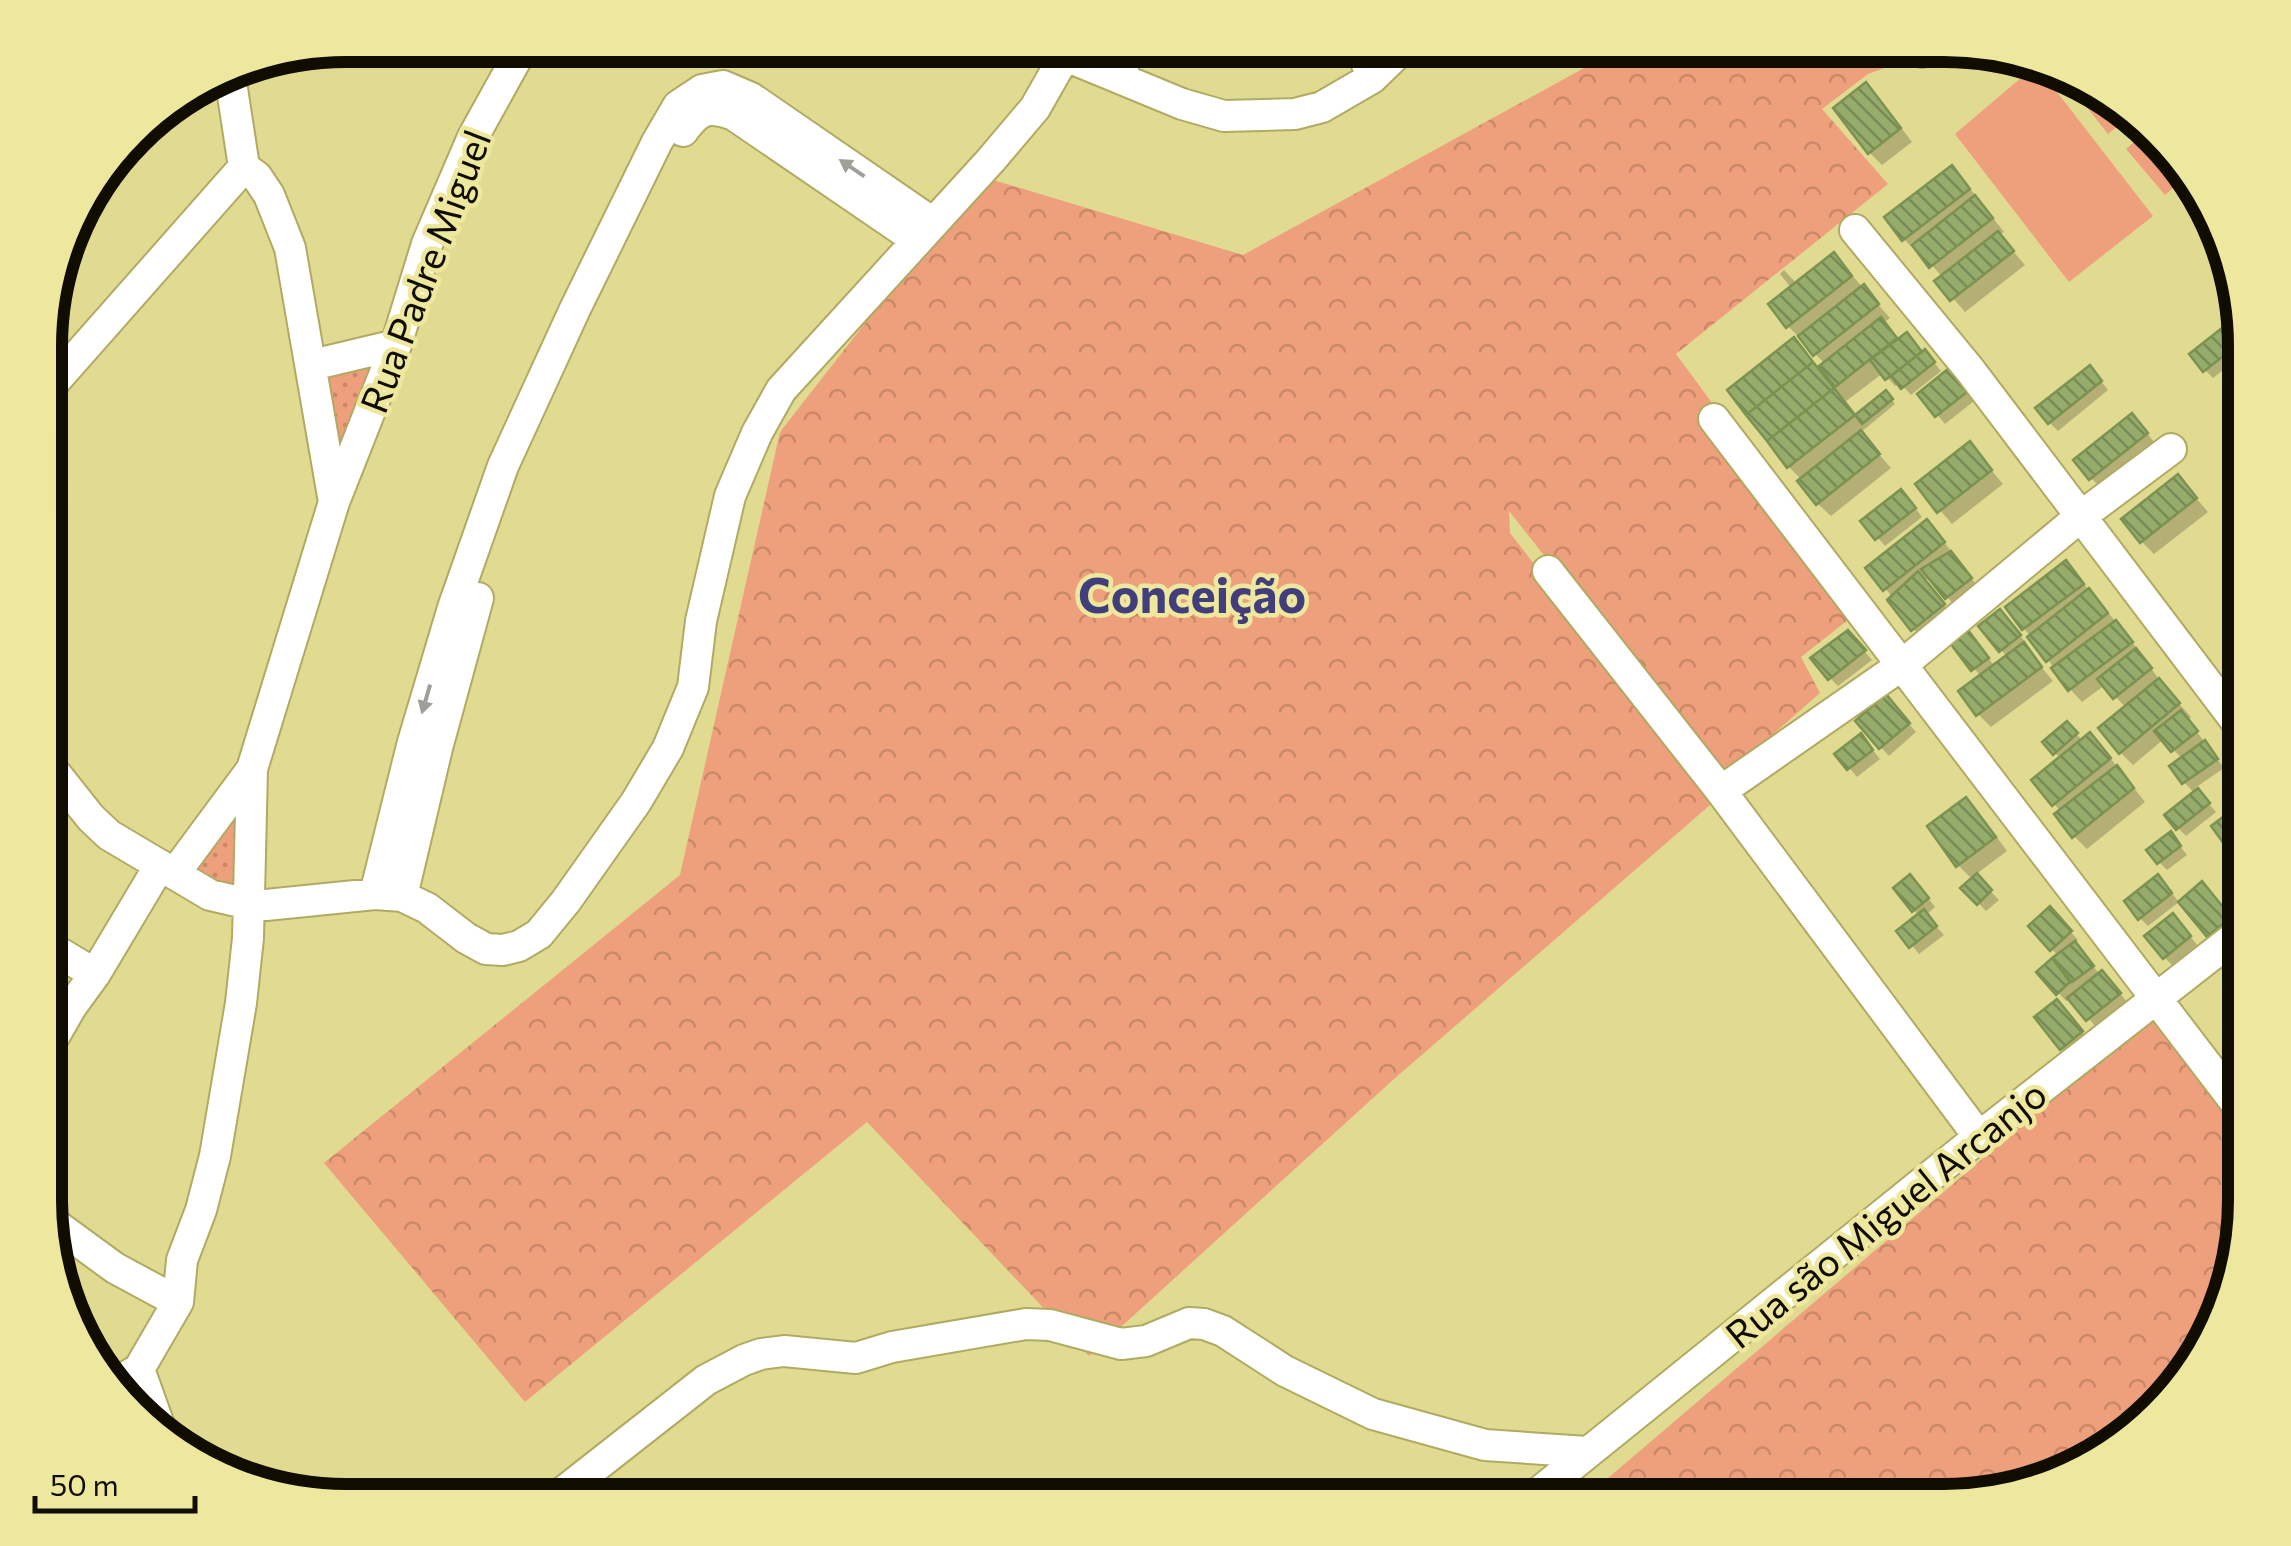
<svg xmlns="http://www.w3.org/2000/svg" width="2291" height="1546" font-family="Commissioner,sans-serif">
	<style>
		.green { fill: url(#green-dots) }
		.forest { fill: url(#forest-crowns) }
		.pitch { fill: #ee9f7c }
		.shadow { fill: #0003 }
		.building { fill: url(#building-back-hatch); stroke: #7c9251; stroke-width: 2.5 }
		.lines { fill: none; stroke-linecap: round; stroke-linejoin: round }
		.minor-casing { stroke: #b0aa63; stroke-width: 34 }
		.minor { stroke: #fff; stroke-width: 30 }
		.oneway { fill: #9f9e99 }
		.labels { text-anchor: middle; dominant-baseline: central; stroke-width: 9; stroke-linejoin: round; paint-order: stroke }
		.street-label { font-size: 38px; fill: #100d00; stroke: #eee89f }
		.district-label { font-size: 48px; font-weight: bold; fill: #423e7b; stroke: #eee89f }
		.rim { fill: none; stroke: #100d00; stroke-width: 12 }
	</style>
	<defs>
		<pattern id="green-dots" width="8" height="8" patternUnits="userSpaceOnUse" patternTransform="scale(2.5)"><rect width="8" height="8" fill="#ee9f7c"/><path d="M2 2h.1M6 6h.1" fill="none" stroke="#cb8869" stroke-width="1.8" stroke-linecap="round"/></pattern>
		<pattern id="forest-crowns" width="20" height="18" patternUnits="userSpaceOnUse" patternTransform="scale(2.5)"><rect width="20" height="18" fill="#ee9f7c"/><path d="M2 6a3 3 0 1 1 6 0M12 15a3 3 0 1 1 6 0" fill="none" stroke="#cb8869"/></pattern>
		<pattern id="building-back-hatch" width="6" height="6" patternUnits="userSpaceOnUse" patternTransform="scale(2.5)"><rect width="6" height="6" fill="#95ac6a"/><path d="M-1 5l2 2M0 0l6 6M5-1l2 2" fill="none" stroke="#788a55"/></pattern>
	</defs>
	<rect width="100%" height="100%" fill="#e1db92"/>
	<path class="green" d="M390,350l-51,144 -36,-139z
		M243,788l1,106 -63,-21z"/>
	<path class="forest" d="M1626,45l291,1 -22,18 -27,10 -46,35 66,75 -212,170 187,254 -62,49 19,36 -99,87 -212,-269 1,22 207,266 -323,280 -305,277 -222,-234 -342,280 -201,-239 356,-288 100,-443 200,-256 263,79z
		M2170,999l75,100v119l-15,79 -46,86 -106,87 -133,31h-364z"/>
	<path class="pitch" d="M2036,65l117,151 -84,66 -114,-148z
		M2057,69l70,38 6,6 -25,21z
		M2147,131l38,46 -20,18 -39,-46z"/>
	<path class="shadow" d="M1866,86l13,12 33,44 -30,23 -12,-12z
		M1952,168l12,13 40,51 -5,3 26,30 -60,47 -27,-31 5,-3 -24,-28 -3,2 -12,-13z
		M1834,255l56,63 -7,5 16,18 34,20 8,10 -30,24 -11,-12 -5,3 -12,-13 -38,29 11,15 30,-23 9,10 -35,29 31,35 -60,48 -13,-12 -18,-23 2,-1 -13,-13 -59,-76 76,-38 13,16 6,-5 -37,-38 4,-37 -12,-15 4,-4 13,14z
		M2229,339l13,16 -29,23 -8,-8z
		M2097,376l11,14 -50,41 -8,-8z
		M1957,380l17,21 -29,23 -25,-30z
		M2140,424l14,18 -55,44 -8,-8z
		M1969,444l34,40 -51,40 -34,-39z
		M2178,477l30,35 -54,42 -12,-12z
		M1909,500l13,17 -37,29 -21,-24z
		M1939,535l39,52 -23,19 -25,-29 -5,4 26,33 -30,24 -30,-38 2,-2 -24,-30z
		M2066,563l62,73 30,42 -1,1 34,38 -3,3 36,48 -29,20 21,24 -30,24 -8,-8 17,-34 -11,-12 -2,-23 -18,-20 -31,26 -13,-13 6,-44 -21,-23 -23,17 -12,-13 -62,-82z
		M2007,620l20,24 -3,2 29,35 -62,46 -13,-13 3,-37 -30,-38 22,-2 22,30 13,-9 -27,-32z
		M1856,641l16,19 -34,26 -8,-8z
		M1894,706l22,26 -27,24 -31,-34z
		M2067,724l16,17 20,8 42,53 -58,47 -13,-13 -13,-24 -26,-31 26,-22 -16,-16z
		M1869,745l11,14 -23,18 -19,-23z
		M1966,800l13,13 28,38 -32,24 24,25 -13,11 -22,-23 9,-8 -15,-15z
		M2245,804v45l-8,6 -23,-29z
		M2171,835l16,20 -20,15 -8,-8z
		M1918,885l17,22 -9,8 18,20 -25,19 -19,-23 19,-15 -5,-6z
		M2165,885l14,17 -31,24 -8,-8z
		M2210,893l27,33 -20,17 -8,-8z
		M2050,909l28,31 -3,3 25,32 10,6 17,21 -31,25 -25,-29 -5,3 -26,-29 19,-15 -28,-31z
		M2181,924l16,21 -25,20 -8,-8z
		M2245,952v18l-9,-11z
		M2065,1010l24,30 -20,16 -8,-8z"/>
	<path class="building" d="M1866,82l35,46 -33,26 -35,-46z
		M1952,165l18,24 -68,52 -18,-24z
		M1975,195l18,23 -64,50 -17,-23z
		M1998,231l16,20 -64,50 -16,-20z
		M1834,252l18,24 -66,52 -18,-24z
		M1864,284l15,20 -66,52 -15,-20z
		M1881,317l16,21 -62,49 -16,-21z
		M2222,328l14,18 -33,26 -14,-18z
		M1907,332l15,20 -37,28 -15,-20z
		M1794,337l19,25 -67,53 -19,-25z
		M1925,349l10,13 -34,27 -10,-13z
		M1813,362l21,26 -67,53 -21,-26z
		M2090,365l12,16 -54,43 -13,-16z
		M1949,368l18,24 -32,25 -18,-23z
		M1834,388l21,27 -68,53 -20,-27z
		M1886,390l7,9 -31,25 -7,-9z
		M2132,413l16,20 -59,47 -16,-20z
		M1861,430l19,24 -64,51 -19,-24z
		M1970,441l22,29 -55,43 -22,-29z
		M2178,474l19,24 -57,45 -19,-24z
		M1901,489l15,19 -41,32 -15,-19z
		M1927,519l18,23 -62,49 -18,-23z
		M1951,551l21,27 -27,21 -24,-30z
		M2066,560l18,24 -62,46 -17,-23z
		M1918,571l27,33 -34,27 -24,-31z
		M2089,588l19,25 -62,49 -19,-25z
		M2000,609l21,26 -22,17 -21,-26z
		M2116,620l17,22 -65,49 -17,-23z
		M2245,622v32l-3,2 -16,-19z
		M1965,626l24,32 -18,13 -24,-32z
		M1848,630l18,20 -38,30 -18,-22z
		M2024,642l18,25 -66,49 -18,-25z
		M2136,648l16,20 -39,31 -16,-20z
		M2159,678l21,25 -61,51 -21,-26z
		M1886,694l24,29 -31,26 -24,-28z
		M2181,710l17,21 -27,21 -17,-21z
		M2067,721l11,12 -25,22 -11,-13z
		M2090,732l21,26 -59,48 -21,-26z
		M1861,733l12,17 -26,20 -13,-16z
		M2205,740l13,19 -36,25 -13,-18z
		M2117,765l17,23 -62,50 -18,-24z
		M2198,788l12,15 -34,27 -12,-15z
		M1966,797l30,40 -40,30 -29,-41z
		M2245,800v35l-18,13 -16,-22z
		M2171,831l10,15 -24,18 -11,-14z
		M2245,853v37l-18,-24z
		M1977,873l15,17 -15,15 -17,-17z
		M1910,874l19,24 -17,14 -19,-24z
		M2158,874l14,19 -34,27 -14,-19z
		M2202,881l29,36 -24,20 -29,-35z
		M2050,906l22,25 -22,20 -22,-25z
		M1924,909l13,17 -28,22 -13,-17z
		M2173,913l18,23 -28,23 -19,-23z
		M2075,941l19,25 -22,16 -20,-24z
		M2052,958l18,24 -14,13 -20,-23z
		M2102,970l19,23 -35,28 -19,-23z
		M2057,999l26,32 -23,19 -26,-33z"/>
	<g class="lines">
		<defs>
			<path id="minor" d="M1039,45l143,59 42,12 71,-2 27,-7 50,-29 34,-33
				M1360,45l12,33
				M1922,52l16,-6
				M229,69l15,98 13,10 12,18 21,53 44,254
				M1121,77l7,-32
				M683,131c17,-23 25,-25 51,-16l183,125
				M1855,230l115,140 275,363
				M312,365l84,-20
				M48,389l196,-222
				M1714,419l531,696
				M1548,571l173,220 258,346
				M48,764l43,54 18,17 101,60 39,9 17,1 109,-11 27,2 25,12 39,30 20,11 17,1 16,-4 20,-12 27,-33 70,-99 32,-54 25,-61 8,-66 29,-125 27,-63 24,-43 210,-230 44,-52 29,-51
				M1721,791l181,-126 178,-148 91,-68
				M175,873l77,-104
				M375,894l38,-152 40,-134 50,-142 72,-157 82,-167 21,-36 24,-16 21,-4 28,12 182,125
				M402,896l35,-148 41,-150
				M48,946l47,28
				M48,1047l23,-40 24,-33 65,-109
				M48,1219l67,49 63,34
				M139,1369l25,70
				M115,1384l24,-15 39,-67 4,-42 19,-50 14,-54 26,-153 7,-65 4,-169 82,-267 62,-157 31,-101 46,-107 51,-92
				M553,1500l153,-120 38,-20 17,-6 23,-3 72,7 36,-11 134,-23 24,1 71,19 25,-3 43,-18 15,1 19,7 62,40 88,43 112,31 102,7
				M1528,1501l451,-364 266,-208"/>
		</defs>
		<use href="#minor" class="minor-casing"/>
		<use href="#minor" class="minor"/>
	</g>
	<defs><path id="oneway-solid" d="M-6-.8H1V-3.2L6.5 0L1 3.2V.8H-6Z" transform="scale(2.5)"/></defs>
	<g class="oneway">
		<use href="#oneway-solid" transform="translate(852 168) rotate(-146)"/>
		<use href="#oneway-solid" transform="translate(426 699) rotate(106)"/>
	</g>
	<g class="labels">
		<g class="street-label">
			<text transform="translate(424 271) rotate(-69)">Rua Padre Miguel</text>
			<text transform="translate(1885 1213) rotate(-39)">Rua são Miguel Arcanjo</text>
		</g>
		<g class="district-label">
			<text x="1192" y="593">Conceição</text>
		</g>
	</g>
	<path d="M0 0H2291V1546H0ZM346 62H1944A284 284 0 0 1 2228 346V1200A284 284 0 0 1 1944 1484H346A284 284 0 0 1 62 1200V346A284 284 0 0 1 346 62Z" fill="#eee89f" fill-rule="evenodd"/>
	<path class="rim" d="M346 62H1944A284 284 0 0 1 2228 346V1200A284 284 0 0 1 1944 1484H346A284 284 0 0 1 62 1200V346A284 284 0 0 1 346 62Z"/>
	<path d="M35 1496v15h160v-15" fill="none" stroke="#100d00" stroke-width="5"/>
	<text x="50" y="1496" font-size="30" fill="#100d00" stroke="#eee89f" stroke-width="8" paint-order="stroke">50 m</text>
</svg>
